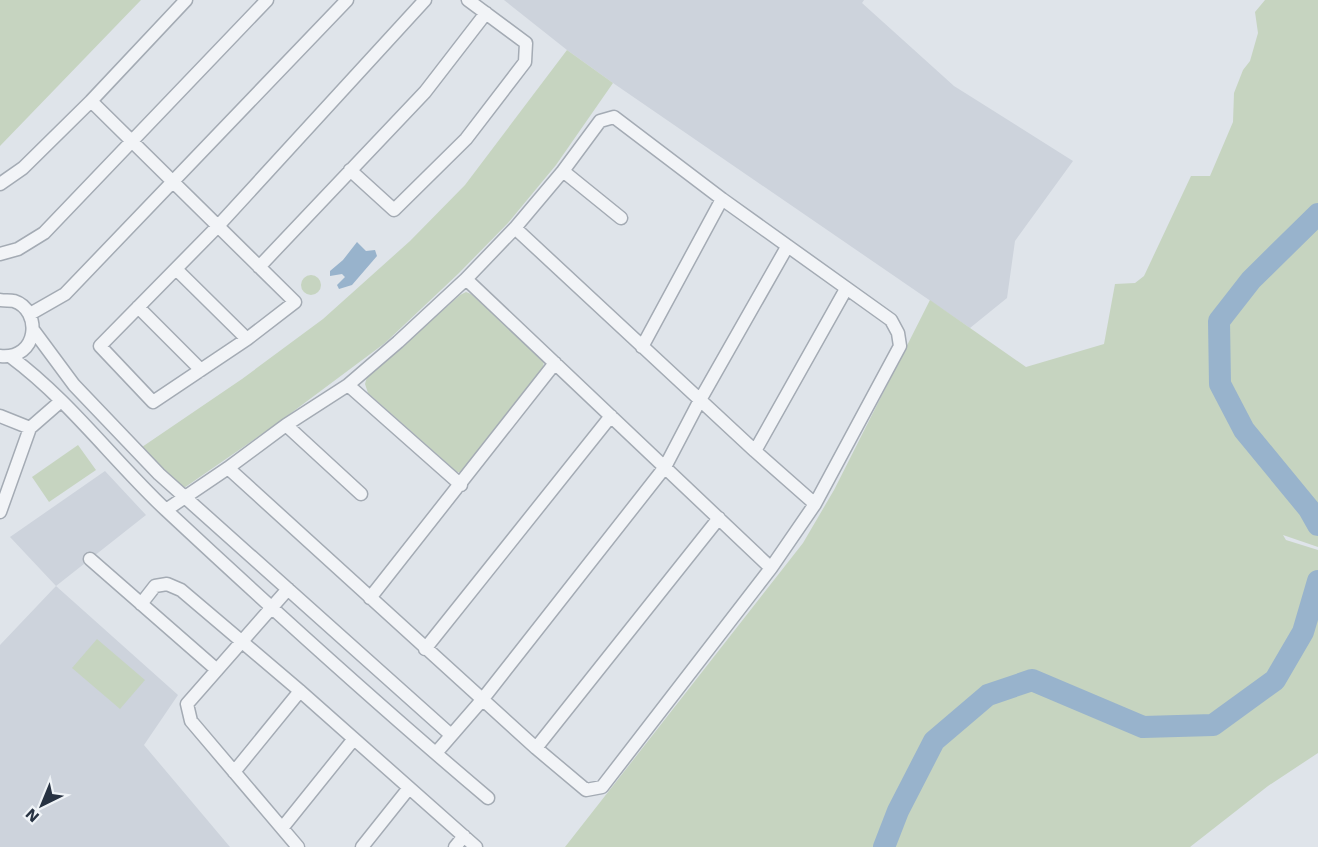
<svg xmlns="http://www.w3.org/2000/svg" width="1318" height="847" font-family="'Work Sans',sans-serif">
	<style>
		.built { fill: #cdd3dc }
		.green { fill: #c6d4c0 }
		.water { fill: #98b3cc }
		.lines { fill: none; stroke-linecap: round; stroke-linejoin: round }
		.stream { stroke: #98b3cc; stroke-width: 4 }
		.river { stroke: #98b3cc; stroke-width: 22 }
		.minor-casing { stroke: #a4abb4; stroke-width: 15 }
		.minor { stroke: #f2f4f7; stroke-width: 12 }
	</style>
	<rect width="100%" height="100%" fill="#dfe4ea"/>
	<path class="built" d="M504,0h360l-2,3 92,83 119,75 -58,80 -8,57 -37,30 -357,-245 -46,-33z
		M105,471l41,44 -90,71 122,109 -34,50 86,102h-230v-202l56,-59 -46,-49z"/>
	<path class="green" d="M0,0h141l-141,146z
		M1265,0h53v547l-35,-12 3,5 32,10v203l-50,33 -78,61h-625l238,-304 31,-53 96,-190 96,67 78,-23 11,-60 20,-1 9,-7 47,-100h19l23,-54 1,-29 9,-23 7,-9 8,-28 -3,-21z
		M567,50l46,33 -57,82 -48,58 -49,50 -74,70 -110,82 -94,65 -39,-43 100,-68 81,-60 87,-78 55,-56z
		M301 285a10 10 0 1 1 20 0a10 10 0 1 1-20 0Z
		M466,292l5,2 68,60 5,6 -1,9 -80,104 -6,-1 -89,-79 -3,-9 2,-7 93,-82z
		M78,445l18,25 -47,32 -17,-25z
		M97,639l48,41 -25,29 -48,-41z"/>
	<path class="water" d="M357,242l9,9 9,-1 2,6 -25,29 -13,4 -2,-4 8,-8 -3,-3 -12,2v-5l13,-11z"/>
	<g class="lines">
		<path class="stream" d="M1309,509l9,4"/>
		<path class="river" d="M1318,214l-67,66 -32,41 1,63 24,46 65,79 9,16
			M884,847l14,-36 36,-70 54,-46 44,-15 111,47 70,-2 62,-45 28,-48 15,-51"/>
		<defs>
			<path id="minor" d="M91,101c68,67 136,134 204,201l-48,37 -94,63 -53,-56 118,-120 207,-226
				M350,170l44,40 72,-71 59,-77 1,-19 -58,-43
				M563,171l58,47
				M0,184l23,-16 68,-67 95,-101
				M515,228l240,223 60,53
				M0,254l18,-5 26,-16 223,-233
				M259,267l166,-175 61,-79
				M176,269l71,70
				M466,279l305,289
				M0,300c4,1 10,0 14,1 28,9 25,59 -14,55
				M138,307l63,63
				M30,314l35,-20 282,-294
				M34,331l40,54 85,89 292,261
				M642,347l80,-148
				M11,357c58,43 102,103 155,153 105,98 212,195 322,288
				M348,385l113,100
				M0,416l30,12
				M286,425l75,69
				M755,451l91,-162
				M166,510l62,-42 58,-43 62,-40 50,-43 68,-63 49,-51 48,-57 37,-50 14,-4 108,82 169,121 7,13 2,13 -85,158 -44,64 -169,219 -16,3 -50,-42 -308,-280
				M0,512l30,-84 31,-27
				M90,559l127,111
				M288,589l-101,115 4,17 107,126
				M370,598l185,-235
				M141,604l14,-18 12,-2 14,6 119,101 176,156
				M425,649l186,-233
				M536,748l183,-230
				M436,753l46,-53 183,-233 35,-67 87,-153
				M234,772l66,-81
				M283,827l70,-87
				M362,847l47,-59
				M455,847l9,-11"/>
		</defs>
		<use href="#minor" class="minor-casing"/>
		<use href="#minor" class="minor"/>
	</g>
	<g transform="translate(42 805) rotate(223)" stroke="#eff3f7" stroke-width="4.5" paint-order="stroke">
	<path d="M0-4.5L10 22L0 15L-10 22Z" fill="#273242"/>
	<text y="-9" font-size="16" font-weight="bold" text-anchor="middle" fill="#273242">N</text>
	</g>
</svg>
